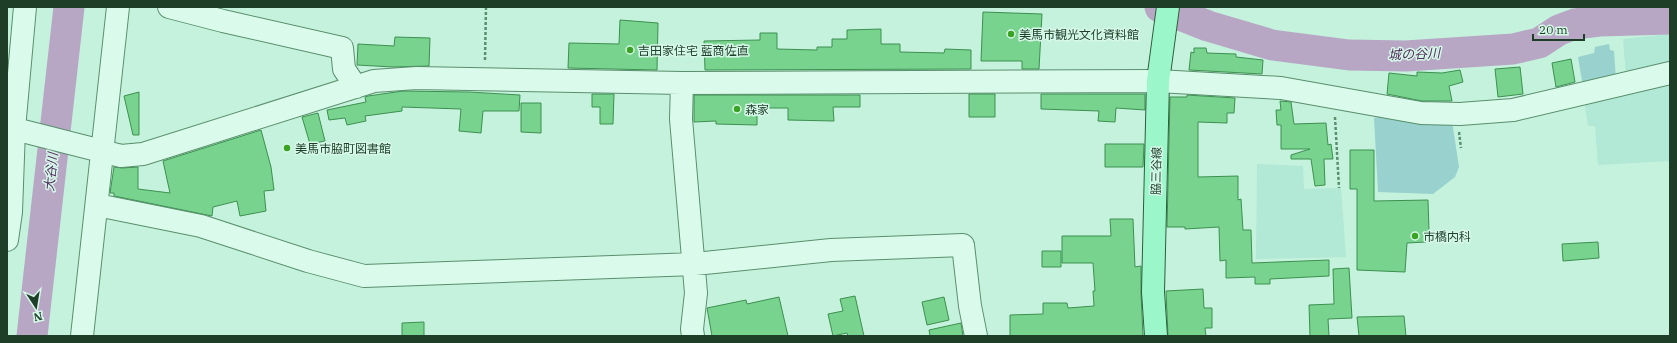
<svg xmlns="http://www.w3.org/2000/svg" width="1677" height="343" font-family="'IBM Plex Serif','Noto Sans JP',serif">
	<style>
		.farmland { fill: #b2e8d6 }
		.green { fill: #98d1ce }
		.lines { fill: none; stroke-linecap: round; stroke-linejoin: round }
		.river { stroke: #b7a7c5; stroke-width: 31 }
		.building { fill: #78d38e; stroke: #3d9050 }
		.minor-casing { stroke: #598f6c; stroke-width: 24 }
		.major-casing { stroke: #2e5c3b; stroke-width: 24 }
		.path { stroke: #598f6c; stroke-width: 2.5; stroke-dasharray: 3 2; stroke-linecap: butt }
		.minor { stroke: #dafbeb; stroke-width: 22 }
		.major { stroke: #9bf7ca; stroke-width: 22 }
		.poi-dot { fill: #3ba324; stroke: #d6f8e8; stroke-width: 1.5 }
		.labels { text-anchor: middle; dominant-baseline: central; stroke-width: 3; stroke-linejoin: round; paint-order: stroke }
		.poi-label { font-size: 12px; fill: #1e3e28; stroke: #d6f8e8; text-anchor: start }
		.street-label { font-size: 12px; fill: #1e3e28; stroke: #d6f8e8 }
		.water-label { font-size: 13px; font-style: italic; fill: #532c5e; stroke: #d6f8e8 }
	</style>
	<rect width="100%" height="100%" fill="#c5f2dd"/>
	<path class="farmland" d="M1634,7h36v8h-34z
		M1670,34v34l-44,9 -3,-38z
		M1670,80v81l-72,4 -3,-39h-7l-4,-25z
		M1257,164l46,2 1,23 37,-1 5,69 -90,2z"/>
	<path class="green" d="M1609,44l1,6 4,1 2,29 -33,7 -5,-30 16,-4 1,-6z
		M1382,116l70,5 7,46 -4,10 -22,17 -55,-2 -4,-74z"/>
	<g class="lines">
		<path class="river" d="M1160,7l48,19 64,19 77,10 57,1 107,-7 26,-6 20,-13 16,-6 24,-3 71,-2
			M32,336l37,-329"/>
	</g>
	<path class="building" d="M983,12l59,2 -3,55h-17v-8h-41z
		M620,20l38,3 -1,47 -89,-2 1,-25 50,1z
		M881,29v15h19v8l44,1 1,-4 26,1v19l-266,1 -1,-29 56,-1v-7h17v16l40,1v-3h15v-8h15v-9z
		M395,37l35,1 -1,28 -36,1 -36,-2 1,-21 36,2z
		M1194,48h12l1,5 29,1v3l27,3 -1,14 -73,-4 2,-18 3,1z
		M1571,59l4,23 -19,5 -4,-24z
		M1520,67l3,27 -25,3 -3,-28z
		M1460,70l3,12 -14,4 3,15h-30l-35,-7 2,-21 28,3v-4l25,1z
		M403,91l66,1 51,3 -1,16h-36l-2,22 -22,-2 2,-22 -59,-2v4l-37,5 1,5 -19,4 -2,-7 -16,2 -2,-10 39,-8 -1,-5 3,-1z
		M139,92v43h-6l-9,-39z
		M592,94h22l-1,30h-13v-17h-8z
		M969,94h26v23h-26z
		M1041,94h104v16l-29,-2 -1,14 -17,-1 1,-10 -58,-2z
		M694,95h166v12h-27l1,14 -46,-1v-12h-31v17l-41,-1v-3l-22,1z
		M1187,95l48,3 -1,15h-7v10l-29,-1v55l40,-1v24l3,-1 2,31h8l1,33 77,-3v16l-59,3v5h-15v-7l-29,1v-18l-6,1 -1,-34 -34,2v-2h-18l3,-130h17z
		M1280,101l11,1 3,22 32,-1 2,22 3,-1 2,15h-9l1,26 -10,1 -4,-27h-20v-4l19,-6h-29v-24h-4l-1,-15h5z
		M521,103h20v30l-20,-1z
		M318,113l7,28 -15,3 -8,-27z
		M261,130l10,37 3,23 -10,1 2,20 -26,5 -3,-15 -24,6 -1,9 -98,-20v-3h-4l4,-26 8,1 16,-1v22l32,4 -7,-32z
		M1105,144h39l-1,23h-38z
		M1350,150h24v51l54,-1 1,31 -4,1 1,10 -19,1 -2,29 -48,-2v-81h-7z
		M1110,219h23l2,48 6,-1v27l2,43h-133v-21l33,-1v-11h24l1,5 26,-2 -1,-15h2l-2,-28h-31v-27h49z
		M1598,242l1,16 -36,3 -1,-17z
		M1042,251h19v16h-19z
		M1349,268l3,50 -24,1 1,17h-19l-1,-31 25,-1 -1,-35z
		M1203,289l1,19h8v20h-7l1,8h-38l-2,-45z
		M855,296l9,40h-16l-1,-3 -14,3 -5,-22 15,-3 -3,-12z
		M779,297l9,39h-76l-5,-28 39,-8 1,4z
		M944,297l5,23 -22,5 -5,-23z
		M1404,316l2,20h-47l-2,-19z
		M424,322v14h-22v-13z
		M961,323l2,13h-33l-1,-6z"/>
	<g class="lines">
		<defs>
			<path id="minor" d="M169,7l54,14 119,27 2,21 12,18
				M682,83l-1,36 15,174 -4,36 1,7
				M7,127l114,29 22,-2 231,-73 42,-3 266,5 476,-2 123,7 140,25 39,1 53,-4 157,-37
				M97,205l104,21 107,35 56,15 331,-12 136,-14 132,-5 7,61 6,30
				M7,240l4,-28 3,-83 11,-122
				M82,336l36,-329"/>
			<path id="major" d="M1156,336l-3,-44 5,-211 10,-74"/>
		</defs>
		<use href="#minor" class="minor-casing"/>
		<use href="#major" class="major-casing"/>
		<path class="path" d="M485,60l1,-53
			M1335,117l4,71
			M1459,132l2,16"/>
		<use href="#minor" class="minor"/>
		<use href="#major" class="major"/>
	</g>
	<g class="poi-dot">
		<circle cx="1011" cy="34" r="4"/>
		<circle cx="630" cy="50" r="4"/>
		<circle cx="737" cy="109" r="4"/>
		<circle cx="287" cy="148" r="4"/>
		<circle cx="1415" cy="236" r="4"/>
	</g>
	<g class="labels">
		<g class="poi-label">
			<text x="1019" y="34">美馬市観光文化資料館</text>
			<text x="638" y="50">吉田家住宅 藍商佐直</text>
			<text x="745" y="109">森家</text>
			<text x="295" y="148">美馬市脇町図書館</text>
			<text x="1423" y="236">市橋内科</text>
		</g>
		<g class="street-label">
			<text transform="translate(1156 171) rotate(-89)">脇三谷線</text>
		</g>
		<g class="water-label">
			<text transform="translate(1414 54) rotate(-2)">城の谷川</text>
			<text transform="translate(51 172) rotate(-84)">大谷川</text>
		</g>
	</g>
	<rect width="1677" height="343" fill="none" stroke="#1e3e28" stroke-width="16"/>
	<g transform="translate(36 307) rotate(168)" stroke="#d6f8e8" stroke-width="3" paint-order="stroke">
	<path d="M0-3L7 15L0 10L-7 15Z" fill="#1e3e28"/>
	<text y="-6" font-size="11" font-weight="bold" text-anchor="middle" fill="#1e3e28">N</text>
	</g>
	<path d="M1533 34v6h51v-6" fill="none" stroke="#1e3e28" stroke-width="2"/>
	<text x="1539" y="34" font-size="12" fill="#1e3e28" stroke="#d6f8e8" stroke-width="3" paint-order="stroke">20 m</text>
</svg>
